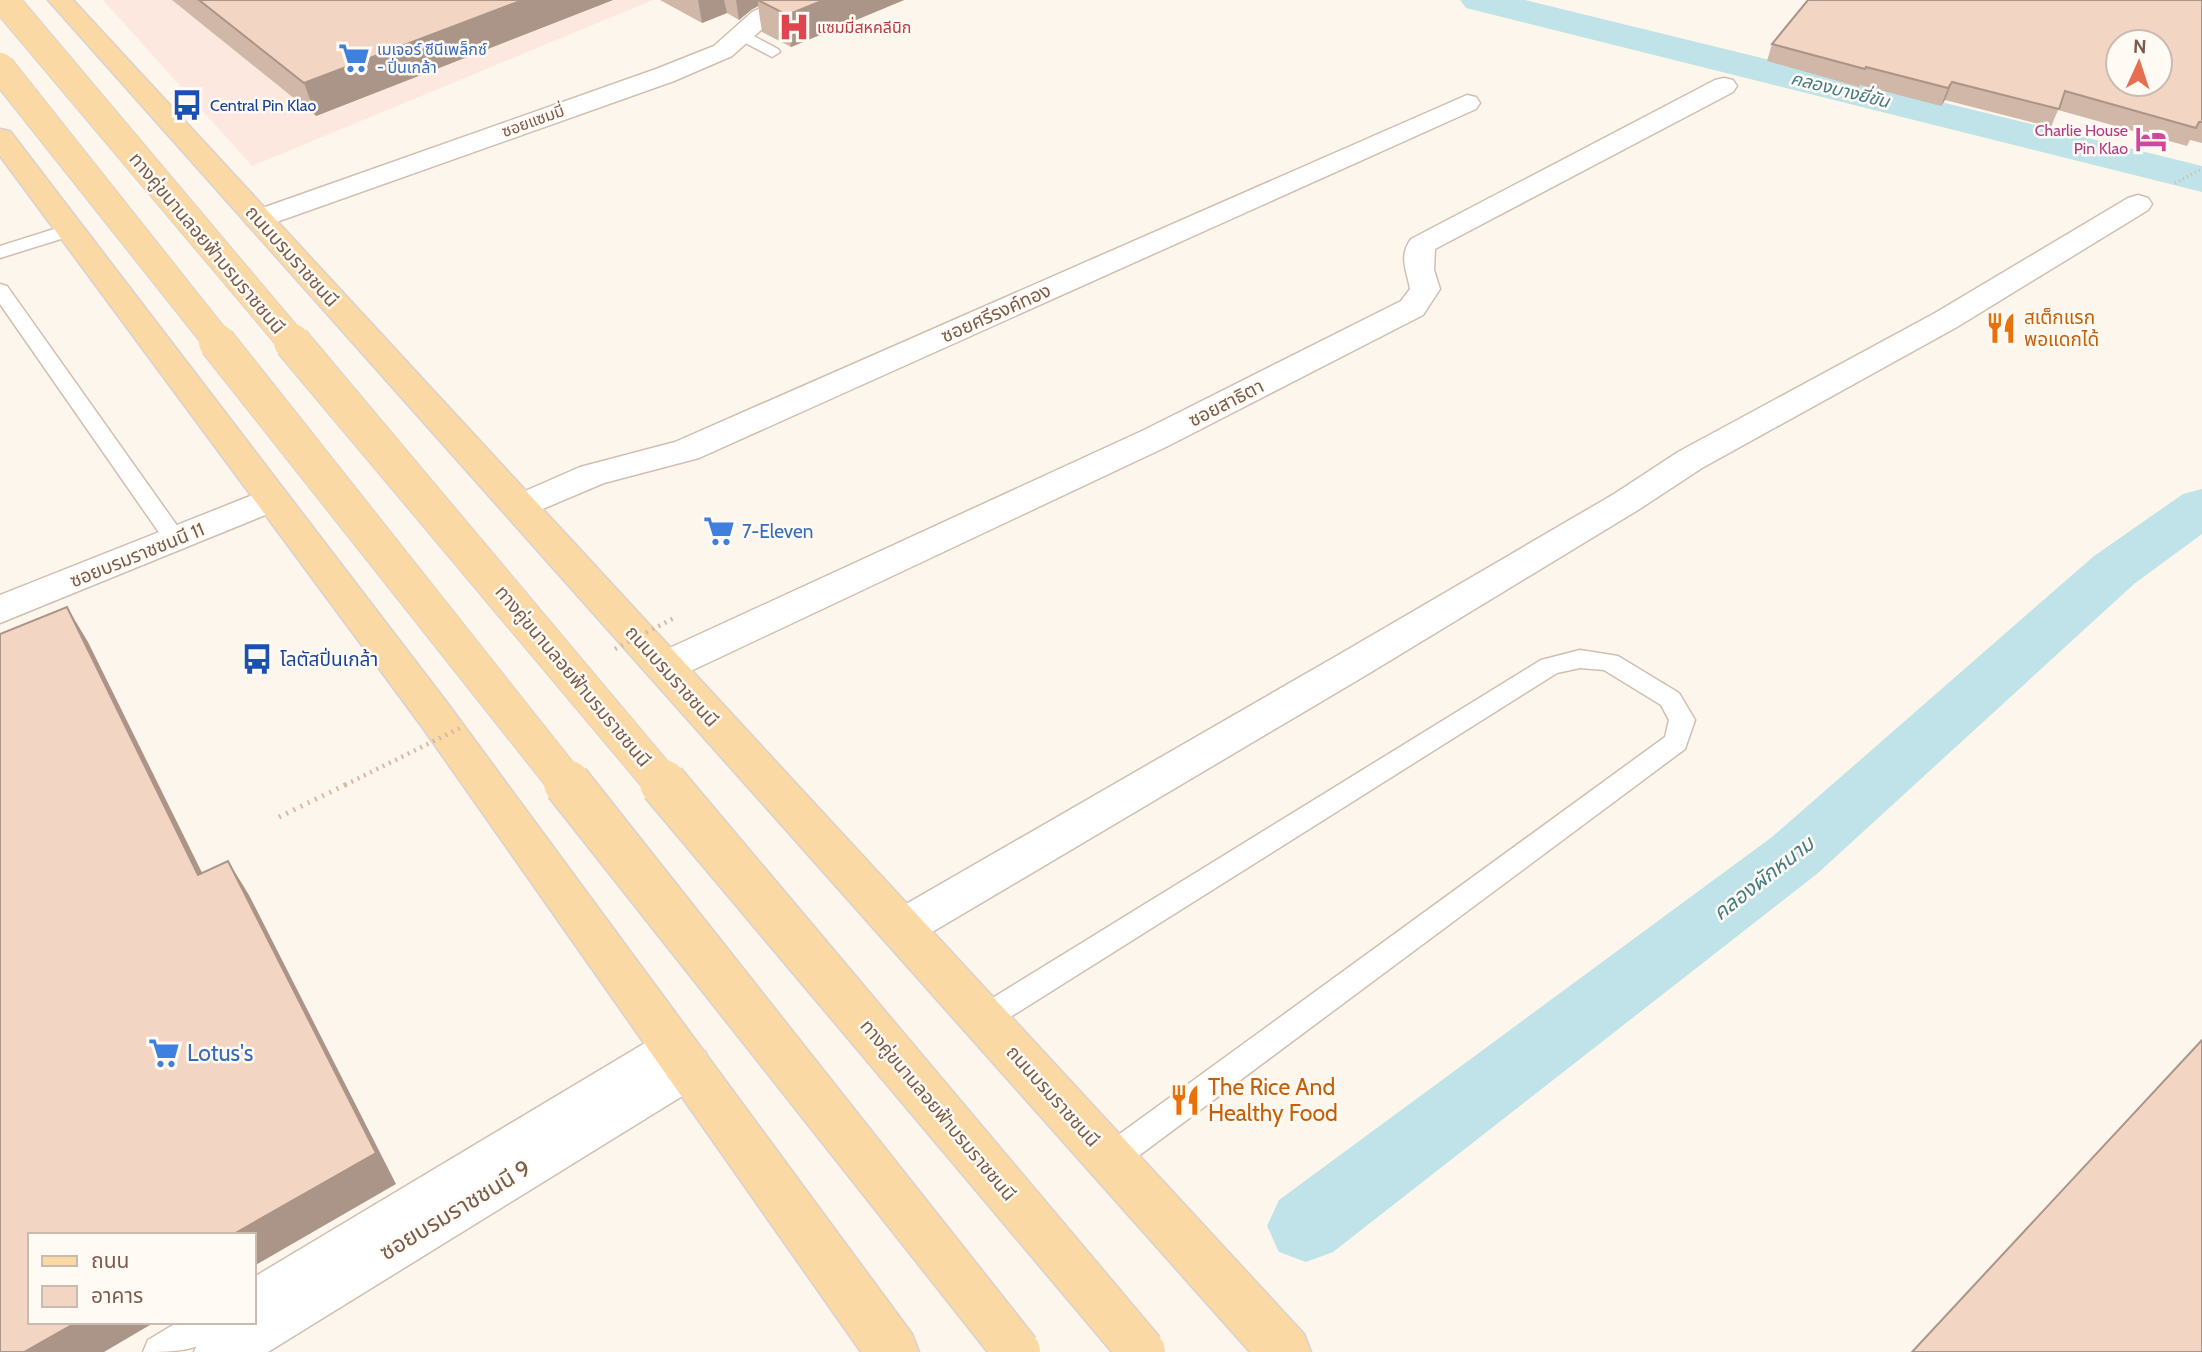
<svg xmlns="http://www.w3.org/2000/svg" width="2202" height="1352" font-family="Cabin,'Noto Sans Thai',sans-serif">
	<style>
		.commercial { fill: #fde8e0 }
		.lines { fill: none; stroke-linecap: round; stroke-linejoin: round }
		.canal { fill: #bfe3e8; fill-rule: evenodd }
		.service-casing { stroke: #d1beb0; stroke-width: 3 }
		.minor-casing { stroke: #d1beb0; stroke-width: 3 }
		.primary-casing { stroke: #dad1cd; stroke-width: 3 }
		.path { stroke: #d9b8a5; stroke-width: 3.5; stroke-dasharray: 1 3.5; stroke-linecap: butt }
		.service { fill: #fff; fill-rule: evenodd }
		.minor { fill: #fff; fill-rule: evenodd }
		.primary { fill: #fbd9a5; fill-rule: evenodd }
		.primary-bridge-far2-casing { stroke: #dad1cd; stroke-width: 30; stroke-linecap: butt }
		.primary-bridge-far1-casing { stroke: #dad1cd; stroke-width: 38; stroke-linecap: butt }
		.primary-bridge-casing { stroke: #dad1cd; stroke-width: 49; stroke-linecap: butt }
		.path-bridge-far1 { stroke: #d9b8a5; stroke-width: 4.5; stroke-dasharray: 2 5; stroke-linecap: butt }
		.path-bridge { stroke: #d9b8a5; stroke-width: 5; stroke-dasharray: 2 6; stroke-linecap: butt }
		.primary-bridge-far2 { stroke: #fbd9a5; stroke-width: 28 }
		.primary-bridge-far1 { stroke: #fbd9a5; stroke-width: 36 }
		.primary-bridge { stroke: #fbd9a5; stroke-width: 46 }
		.wall { fill: #d1b7a8 }
		.shaded-wall { fill: #aa9588 }
		.building { fill: #f3d5c3; stroke: #aa9588; stroke-width: 2; fill-rule: evenodd }
		.labels { text-anchor: middle; dominant-baseline: central; stroke-width: 5; stroke-linejoin: round; paint-order: stroke }
		.far-health-label { font-size: 16px; fill: #be3a42; stroke: #fffaf3; text-anchor: start }
		.far-shop-label { font-size: 16px; fill: #366cbe; stroke: #fffaf3; text-anchor: start }
		.far-transit-label { font-size: 16px; fill: #164399; stroke: #fffaf3; text-anchor: start }
		.far-street-label { font-size: 16px; fill: #7a5c4d; stroke: #fffaf3 }
		.far-hotel-label { font-size: 16px; fill: #b23c85; stroke: #fffaf3; text-anchor: end }
		.far-water-label { font-size: 18px; font-style: italic; fill: #437c86; stroke: #fffaf3 }
		.street-label { font-size: 19px; fill: #7a5c4d; stroke: #fffaf3 }
		.food-label { font-size: 19px; fill: #c56008; stroke: #fffaf3; text-anchor: start }
		.shop-label { font-size: 19px; fill: #366cbe; stroke: #fffaf3; text-anchor: start }
		.transit-label { font-size: 19px; fill: #164399; stroke: #fffaf3; text-anchor: start }
		.water-label { font-size: 21px; font-style: italic; fill: #437c86; stroke: #fffaf3 }
		.near-shop-label { font-size: 23px; fill: #366cbe; stroke: #fffaf3; text-anchor: start }
		.near-food-label { font-size: 23px; fill: #c56008; stroke: #fffaf3; text-anchor: start }
		.near-street-label { font-size: 23px; fill: #7a5c4d; stroke: #fffaf3 }
	</style>
	<rect width="100%" height="100%" fill="#fdf6ec"/>
	<path class="commercial" d="M103,0h550l-401,166z"/>
	<g class="lines">
		<path class="canal" d="M1460,0h65l677,166v26l-736,-184z
			M2202,489v45l-68,50 -316,289 -485,379 -27,10 -27,-10 -12,-26 12,-26 493,-363 322,-281 89,-62z"/>
		<defs>
			<path id="service" d="M742,30l36,19 2,3 -8,5 -36,-19 -2,-3z
				M70,224l9,6 -2,4 -77,24v-12z
				M0,284l7,2 176,248 3,5 -3,5 -8,3 -8,-3 -167,-240z
				M1580,650l38,6 61,37 16,27 -10,29 -564,420 -11,4 -11,-4 -4,-10 4,-10 566,-412 4,-17 -8,-15 -57,-35 -24,-2 -23,5 -564,355 -10,4 -10,-4 -5,-9 5,-9 568,-350z
				M670,1028l10,4 5,9 -5,9 -414,256 -12,5v-34z
				M178,1322h47c-14,30 -51,30 -82,30l5,-12z"/>
			<path id="minor" d="M777,0h31l-3,5 -35,17 -38,34 -58,25 -406,144 -10,3 -10,-3 -5,-6 5,-6 408,-144 58,-23 38,-34z
				M1724,78l9,2 4,6 -4,6 -298,157 -1,21 6,19 -17,26 -255,131 -490,231 -14,4 -14,-4 -5,-10 5,-10 494,-227 257,-129 9,-12c-3,-19 -12,-32 1,-50l304,-159z
				M1467,95l9,2 4,6 -4,6 -777,349 -95,25 -85,36 -12,-4 -6,-8 6,-8 73,-32 95,-25z
				M2138,195l10,3 4,6 -4,6 -191,117 -255,141 -64,42 -270,164 -451,267 -15,5 -15,-5 -7,-13 7,-13 453,-261 274,-160 64,-42 257,-139 193,-115z
				M273,487l12,4 5,8 -5,8 -285,116v-28z
				M689,1046l16,6 7,15 -7,15 -437,270h-74c13,-32 28,-30 60,-30v-20l419,-250z"/>
			<path id="primary" d="M48,0h25l1231,1334 7,18h-61z
				M0,129l10,2 438,573 464,630 7,18h-58l-441,-628 -420,-568z"/>
		</defs>
		<use href="#service" class="service-casing"/>
		<use href="#minor" class="minor-casing"/>
		<use href="#primary" class="primary-casing"/>
		<path class="path" d="M2175,183l27,-14"/>
		<use href="#service" class="service"/>
		<use href="#minor" class="minor"/>
		<use href="#primary" class="primary"/>
		<defs>
			<path id="primary-bridge-far2" d="M4,0l289,343
				M0,67l219,276"/>
			<path id="primary-bridge-far1" d="M217,342l351,443
				M292,342l372,443"/>
			<path id="primary-bridge" d="M567,783l450,569
				M663,783l479,569"/>
		</defs>
		<use href="#primary-bridge-far2" class="primary-bridge-far2-casing"/>
		<use href="#primary-bridge-far1" class="primary-bridge-far1-casing"/>
		<use href="#primary-bridge" class="primary-bridge-casing"/>
		<path class="path-bridge-far1" d="M615,649l61,-32
			M345,785l115,-57"/>
		<path class="path-bridge" d="M279,817l70,-34"/>
		<use href="#primary-bridge-far2" class="primary-bridge-far2"/>
		<use href="#primary-bridge-far1" class="primary-bridge-far1"/>
		<use href="#primary-bridge" class="primary-bridge"/>
	</g>
	<path class="wall" d="M172,0h441l-297,116z
		M660,0h244l-113,47 -29,-15 -4,-26 -7,4 -12,10 -12,-7 -25,10z
		M2202,0v143l-12,-3 -3,6 -129,-36 -7,17 -106,-27 -4,6 -81,-21 -1,2 -92,-26 5,-17z"/>
	<path class="shaded-wall" d="M523,0h90l-297,116 -12,-33z
		M698,0h26l3,13 -25,10z
		M736,0h35h-13v6l-7,4 -12,10z
		M824,0h80l-113,47 -4,-32z
		M1952,82l-7,18 -4,6 7,-18z
		M67,607l21,35 132,267 -22,-34z
		M228,861l21,34 147,289 -142,82v-31h-22z
		M77,1322h78l-51,30h-80z"/>
	<path class="building" d="M199,0h324l-219,83z
		M758,0h66l-37,15z
		M1808,0h394v122h-3l-3,6 -131,-37 -6,18 -107,-27 -4,6 -82,-21 -1,2 -93,-25zM2118,42h42v42h-42z
		M67,607l131,268 30,-14 148,292 -144,82h-202v87h47l-53,30h-24v-718z
		M2202,1040v312h-290z"/>
	<defs>
		<symbol id="hospital-bare" viewBox="-9 -9 18 18"><path d="M-5-5h3v3.5h4V-5h3V5h-3V1.5h-4V5h-3Z" fill="#e0444e" stroke="#fffaf3" stroke-width="2.5" paint-order="stroke"/></symbol>
		<symbol id="supermarket-bare" viewBox="-9 -9 18 18"><path d="M-6-5.5h2.5l.6 2H6L4.5 2H-2.5L-4.4-4H-6ZM-1.5 3.2a1.3 1.3 0 1 0 .1 0ZM3 3.2a1.3 1.3 0 1 0 .1 0Z" fill="#3f7fe0" stroke="#fffaf3" stroke-width="2.5" paint-order="stroke"/></symbol>
		<symbol id="bus-bare" viewBox="-9 -9 18 18"><path d="M-5-6H5V4H4V6H2V4H-2V6H-4V4H-5ZM-3.5-4V0h7V-4ZM-3.5 1.2v1.5H-2V1.2ZM2 1.2v1.5H3.5V1.2Z" fill="#1a4fb4" stroke="#fffaf3" stroke-width="2.5" paint-order="stroke"/></symbol>
		<symbol id="hotel-bare" viewBox="-9 -9 18 18"><path d="M-6-4.5h1.5V1H6V5H4.5V3h-9V5H-6ZM-4 0a1.8 1.8 0 1 1 3.6 0ZM.5 0V-2.5h3Q6-2.5 6 0Z" fill="#d1479c" stroke="#fffaf3" stroke-width="2.5" paint-order="stroke"/></symbol>
		<symbol id="restaurant-bare" viewBox="-9 -9 18 18"><path d="M-5-6h1v4h1v-4h1v4h1v-4h1v5L-1.5 .5V6h-2V.5L-5-1ZM5-6V6H3V1.5H1.5Q1.5-4 5-6Z" fill="#e8710a" stroke="#fffaf3" stroke-width="2.5" paint-order="stroke"/></symbol>
	</defs>
	<g fill-rule="evenodd">
		<use href="#hospital-bare" x="772" y="5" width="44" height="44"/>
		<use href="#supermarket-bare" x="332" y="36" width="44" height="44"/>
		<use href="#bus-bare" x="165" y="83" width="44" height="44"/>
		<use href="#hotel-bare" x="2129" y="117" width="44" height="44"/>
		<use href="#restaurant-bare" x="1979" y="306" width="44" height="44"/>
		<use href="#supermarket-bare" x="697" y="509" width="44" height="44"/>
		<use href="#bus-bare" x="235" y="637" width="44" height="44"/>
		<use href="#supermarket-bare" x="142" y="1031" width="44" height="44"/>
		<use href="#restaurant-bare" x="1163" y="1078" width="44" height="44"/>
	</g>
	<g class="labels">
		<g class="far-health-label">
			<text x="817" y="27">แซมมี่สหคลีนิก</text>
		</g>
		<g class="far-shop-label">
			<text x="377" y="49">เมเจอร์ ซีนีเพล็กซ์<tspan x="377" dy="18">- ปิ่นเกล้า</tspan></text>
		</g>
		<g class="far-transit-label">
			<text x="210" y="105">Central Pin Klao</text>
		</g>
		<g class="far-street-label">
			<text transform="translate(533 121) rotate(-20)">ซอยแซมมี่</text>
		</g>
		<g class="far-hotel-label">
			<text x="2128" y="130">Charlie House<tspan x="2128" dy="18">Pin Klao</tspan></text>
		</g>
		<g class="far-water-label">
			<text transform="translate(1840 90) rotate(14)">คลองบางยี่ขัน</text>
		</g>
		<g class="street-label">
			<text transform="translate(207 243) rotate(50)">ทางคู่ขนานลอยฟ้าบรมราชชนนี</text>
			<text transform="translate(292 256) rotate(48)">ถนนบรมราชชนนี</text>
			<text transform="translate(996 313) rotate(-24)">ซอยศรีรงค์ทอง</text>
			<text transform="translate(1226 403) rotate(-27)">ซอยสาธิตา</text>
			<text transform="translate(137 555) rotate(-22)">ซอยบรมราชชนนี 11</text>
			<text transform="translate(573 676) rotate(50)">ทางคู่ขนานลอยฟ้าบรมราชชนนี</text>
			<text transform="translate(672 676) rotate(48)">ถนนบรมราชชนนี</text>
			<text transform="translate(1053 1096) rotate(48)">ถนนบรมราชชนนี</text>
			<text transform="translate(938 1110) rotate(50)">ทางคู่ขนานลอยฟ้าบรมราชชนนี</text>
		</g>
		<g class="food-label">
			<text x="2024" y="317">สเต็กแรก<tspan x="2024" dy="22">พอแดกได้</tspan></text>
		</g>
		<g class="shop-label">
			<text x="742" y="531">7-Eleven</text>
		</g>
		<g class="transit-label">
			<text x="280" y="659">โลตัสปิ่นเกล้า</text>
		</g>
		<g class="water-label">
			<text transform="translate(1763 878) rotate(-38)">คลองผักหนาม</text>
		</g>
		<g class="near-shop-label">
			<text x="187" y="1053">Lotus's</text>
		</g>
		<g class="near-food-label">
			<text x="1208" y="1087">The Rice And<tspan x="1208" dy="26">Healthy Food</tspan></text>
		</g>
		<g class="near-street-label">
			<text transform="translate(455 1210) rotate(-31)">ซอยบรมราชชนนี 9</text>
		</g>
	</g>
	<rect x="28" y="1233" width="228" height="91" fill="#fffaf3" stroke="#cabbb1" stroke-width="2"/>
	<rect x="42" y="1256" width="35" height="10" fill="#fbd9a5" stroke="#cabbb1" stroke-width="2"/>
	<text x="91" y="1268" font-size="21" fill="#7a5c4d">ถนน</text>
	<rect x="42" y="1286" width="35" height="21" fill="#f3d5c3" stroke="#cabbb1" stroke-width="2"/>
	<text x="91" y="1303" font-size="21" fill="#7a5c4d">อาคาร</text>
	<g transform="translate(2139 63) rotate(3)"><circle r="33" fill="#fffaf3" stroke="#cabbb1" stroke-width="2"/>
	<path d="M0-5L12 26L0 18L-12 26Z" fill="#e76f51"/>
	<text y="-10" font-size="19" font-weight="bold" text-anchor="middle" fill="#7a5c4d">N</text>
	</g>
</svg>
